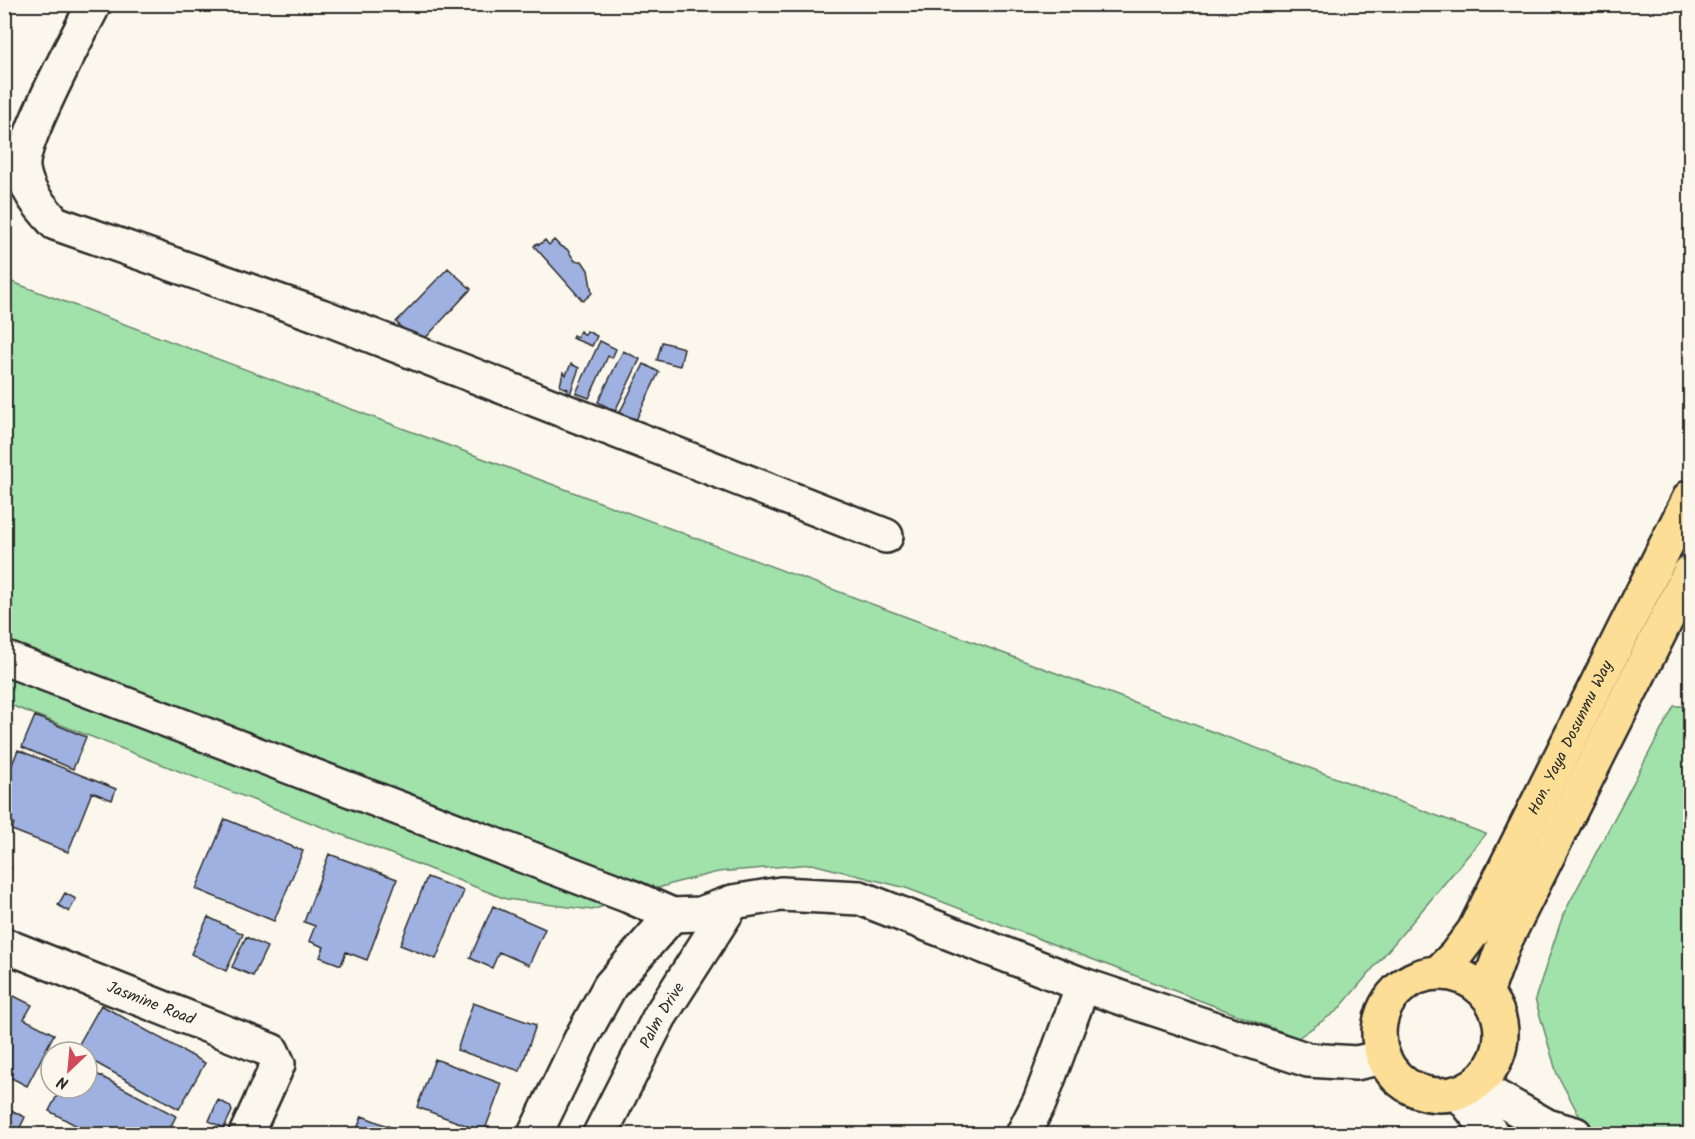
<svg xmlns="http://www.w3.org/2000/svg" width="1695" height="1139" font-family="Kalam,sans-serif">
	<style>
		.green { fill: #a1e1aa; stroke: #66866a; stroke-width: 1.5 }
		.building { fill: #9fb1e0; stroke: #2b2b2b; stroke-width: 1.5 }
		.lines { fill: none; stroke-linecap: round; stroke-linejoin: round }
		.minor-casing { stroke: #2b2b2b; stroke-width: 38 }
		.major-casing { stroke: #2b2b2b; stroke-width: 38 }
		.minor { stroke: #fbf7ec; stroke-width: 33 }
		.major { stroke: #fdde96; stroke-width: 33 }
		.labels { text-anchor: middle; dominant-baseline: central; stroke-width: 6; stroke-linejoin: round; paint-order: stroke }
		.street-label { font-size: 16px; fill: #2b2b2b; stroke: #fbf7ec }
	</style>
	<rect width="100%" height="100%" fill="#fbf7ec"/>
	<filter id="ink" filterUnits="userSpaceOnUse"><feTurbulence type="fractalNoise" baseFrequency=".0167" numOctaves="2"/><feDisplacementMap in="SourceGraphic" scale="12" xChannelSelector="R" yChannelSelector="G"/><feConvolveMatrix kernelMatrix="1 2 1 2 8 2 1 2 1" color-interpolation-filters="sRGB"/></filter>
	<g filter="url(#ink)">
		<path class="green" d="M4,279l1482,555 -148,176 -40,28 -392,-150 -94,-24 -94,8 -44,11 -82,27 -86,-11 -501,-196z
			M1674,706h16v428h-101l-32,-60 -22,-75 28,-84z"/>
		<path class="building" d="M545,240l4,5 5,-5 6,6 7,3 8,12h7l6,9 4,23 -9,8 -49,-55 3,-3 2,2z
			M448,268l23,21 -52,56 -23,-23z
			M580,331l5,4 2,-4 10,5 -5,10 -20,-8 1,-3 4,2z
			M600,341l16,8 -4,9 -4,-2 -19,42 -13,-5z
			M662,342l22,6 -4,18 -23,-6z
			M623,351l17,8 -25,52 -17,-9z
			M571,364l8,4 -9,26 -3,-2 1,-3 -8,-3 3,-14 3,3z
			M644,364l15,8 -24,50 -16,-8z
			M35,716l51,21 -13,32 -51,-22z
			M18,750l98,39 -4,11 -20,-8 -24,60 -56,-22 2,-7 -10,-3v-36z
			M225,819l78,32 -29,70 -78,-32z
			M329,854l68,25 -30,81 -21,-8 -5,13 -21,-8 4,-10 -15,-6 6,-15 -11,-4z
			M4,866l7,2 -5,17h-2z
			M427,877l37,14 -28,68 -36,-14z
			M65,893l11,6 -7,13 -11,-7z
			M493,906l52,23 -16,36 -30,-13 -7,16 -22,-10z
			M208,917l35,17 -17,37 -35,-17z
			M246,937l21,10 -14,29 -21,-9z
			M4,991l28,14 -8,14 30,15 -27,52 -23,-12z
			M473,1003l63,22 -16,46 -63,-21z
			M101,1005l104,58 -26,46 -92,-51v-6l-12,-1z
			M435,1059l67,25 -18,48 -67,-25z
			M87,1069l89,47 -9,18h-75l-43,-23 12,-23h26z
			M218,1100l12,6 2,5 -8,17 -15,-7z
			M4,1107l21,10 -8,17h-13z
			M362,1116l46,18h-53z"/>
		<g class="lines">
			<defs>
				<g id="minor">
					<path d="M94,4c-15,30 -74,138 -71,165 4,24 17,37 32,54l266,93 565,220"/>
					<path d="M4,658l625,238 43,19 28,-1 33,-12 48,-8 79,4 223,87 225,75 48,3 27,-6"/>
					<path id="s1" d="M4,945l268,106 6,13 -32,70"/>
					<path d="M1475,1085l72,41 28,8"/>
					<path d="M1459,1093l33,41"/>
					<path d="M535,1134l48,-99 27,-49 62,-71"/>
					<path id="s2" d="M600,1134l60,-118 73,-114"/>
					<path d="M1023,1134l17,-33 43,-116"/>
				</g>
				<g id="major">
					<path id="s3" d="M1439,972l16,-16 19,-25 216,-434"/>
					<circle cx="1440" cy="1034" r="61"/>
					<path d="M1486,993l18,-50 186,-371"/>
				</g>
			</defs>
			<use href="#minor" class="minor-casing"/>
			<use href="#major" class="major-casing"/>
			<use href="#minor" class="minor"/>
			<use href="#major" class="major"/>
		</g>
	</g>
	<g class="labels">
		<g class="street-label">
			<text stroke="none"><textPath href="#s3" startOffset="270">Hon. Yaya Dosunmu Way</textPath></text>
			<text stroke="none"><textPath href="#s1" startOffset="158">Jasmine Road</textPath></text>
			<text stroke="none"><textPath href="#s2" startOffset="134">Palm Drive</textPath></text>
		</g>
	</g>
	<rect width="1695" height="1139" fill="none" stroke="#fbf7ec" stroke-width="24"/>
	<rect x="12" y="12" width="1671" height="1115" fill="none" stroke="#2b2b2b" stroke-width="2" filter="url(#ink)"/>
	<g transform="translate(69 1070) rotate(206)"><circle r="28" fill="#fbf7ec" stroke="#a8a59f" stroke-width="1.5"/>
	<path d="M0-4.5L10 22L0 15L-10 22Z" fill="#d1495b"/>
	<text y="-9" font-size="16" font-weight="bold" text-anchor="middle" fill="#2b2b2b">N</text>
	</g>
</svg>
